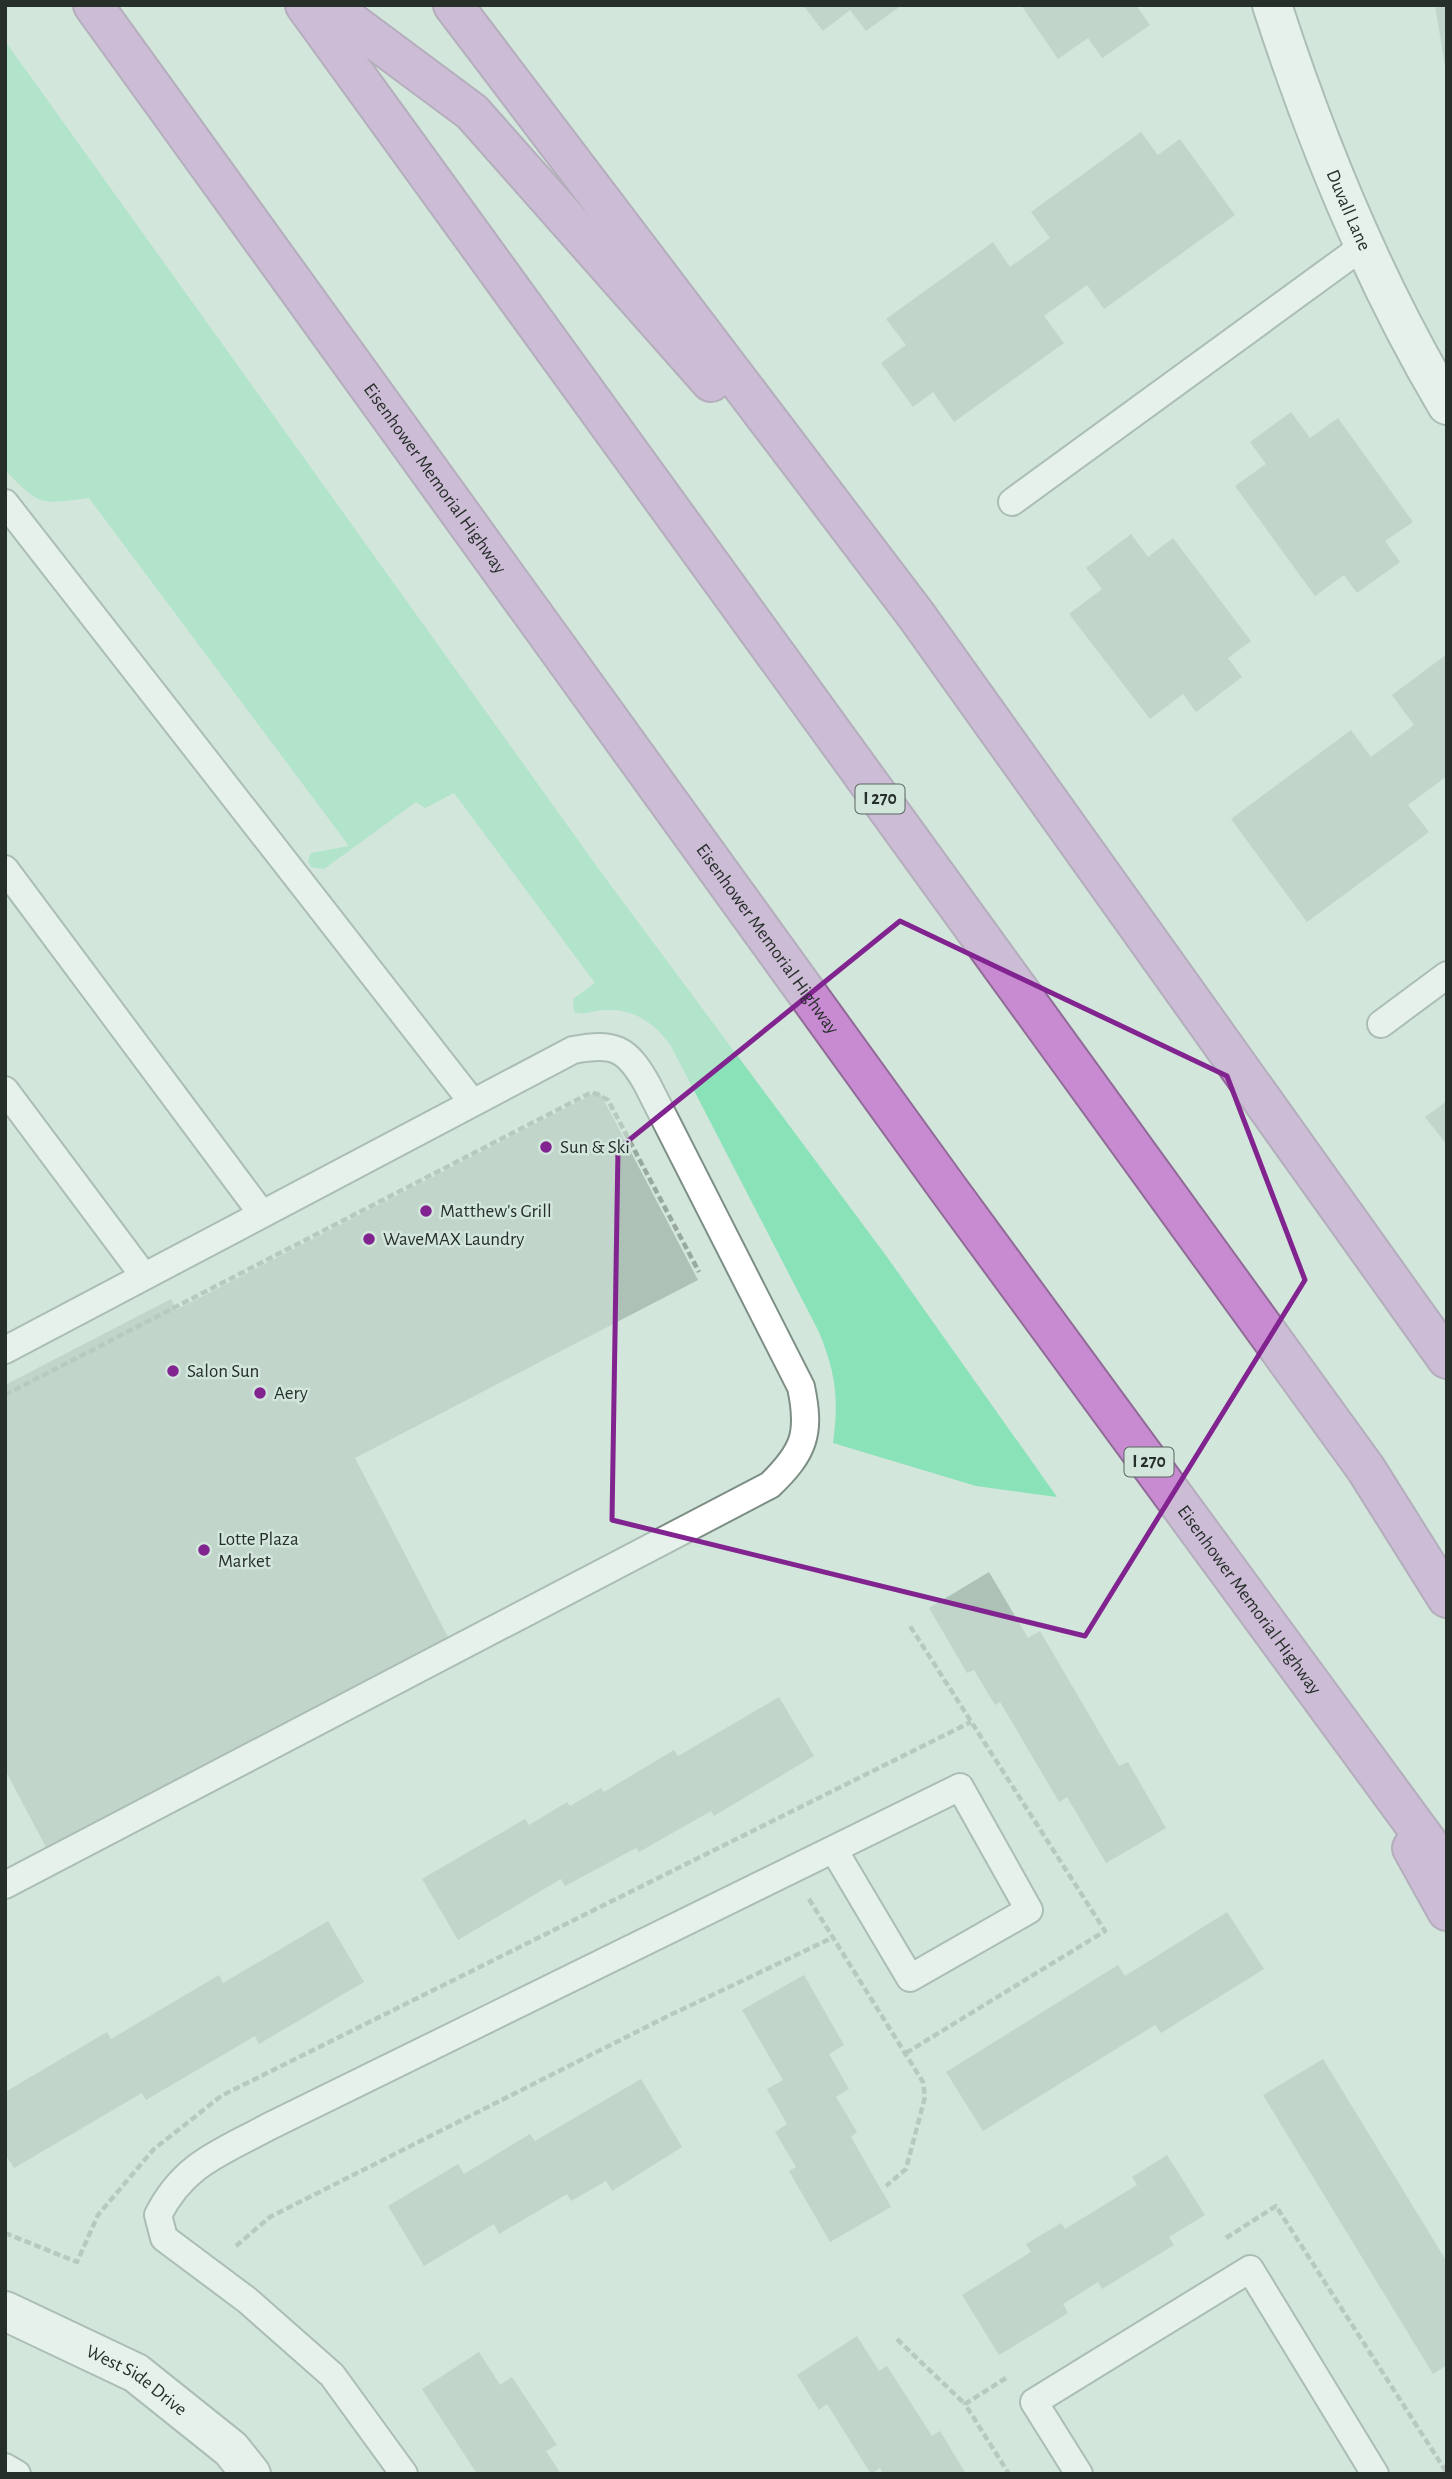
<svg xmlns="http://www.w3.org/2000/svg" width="1452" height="2479" font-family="'Alegreya Sans',sans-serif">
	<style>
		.green { fill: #89e2b8 }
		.building { fill: #aec1b7 }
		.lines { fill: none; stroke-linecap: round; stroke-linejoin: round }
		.lane-casing { stroke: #7d8e85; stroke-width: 30 }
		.street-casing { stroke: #7d8e85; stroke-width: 42 }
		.highway-casing { stroke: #906b97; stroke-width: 42 }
		.path { stroke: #99a9a0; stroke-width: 4.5; stroke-dasharray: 7 3.5; stroke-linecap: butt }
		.lane { stroke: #fff; stroke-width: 26 }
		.street { stroke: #fff; stroke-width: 38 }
		.highway { stroke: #c88bd1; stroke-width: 38 }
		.marked { fill: none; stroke: #822490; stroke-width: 5; stroke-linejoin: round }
		.poi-dot { fill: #822490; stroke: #d2e6db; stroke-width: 2.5 }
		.labels { text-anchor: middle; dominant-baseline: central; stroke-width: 5; stroke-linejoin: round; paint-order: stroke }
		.shield { fill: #d2e6db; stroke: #5a6660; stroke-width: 2 }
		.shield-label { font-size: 18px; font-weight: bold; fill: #272f2b }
		.street-label { font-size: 19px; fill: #272f2b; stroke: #d2e6db }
		.poi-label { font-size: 19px; fill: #272f2b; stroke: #d2e6db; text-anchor: start }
	</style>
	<rect width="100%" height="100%" fill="#d2e6db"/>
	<path class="green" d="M5,41l598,834 284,382 170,240 -81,-11 -143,-43c6,-45 3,-69 -14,-111l-148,-286c-18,-26 -43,-41 -76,-35 -8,1 -14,5 -21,0l-1,-12 22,-16 -141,-190 -29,15 -9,-6 -92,67 -13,-2 -3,-6 3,-8 38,-7 -260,-348c-50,6 -48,9 -84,-28z"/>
	<path class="building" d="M803,5h99l-36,26 -16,-21 -27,21z
		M1021,5h115l14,20 -48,33 -14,-20 -30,21z
		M1435,5h12v60l-2,1z
		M1141,132l17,23 22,-16 55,76 -131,94 -17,-24 -43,31 20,27 -110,79 -21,-30 -20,15 -32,-44 25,-18 -20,-26 107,-77 17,25 21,-15 19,-14 -19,-26z
		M1291,412l19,26 28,-20 75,104 -28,19 15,21 -43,31 -13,-18 -29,21 -80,-110 31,-22 -16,-22z
		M1131,534l17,23 25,-19 78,103 -23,17 14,19 -46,35 -13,-18 -33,25 -81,-105 33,-25 -16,-21z
		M1447,654v122l-39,29 21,27 -122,90 -76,-103 120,-89 20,27 43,-32 -22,-30z
		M599,1091l99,189 -343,178 95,183 -403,208 -42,-79v-385l166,-86 5,11z
		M1447,1101v44l-22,-28z
		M989,1572l39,66 12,-7 79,135 9,-4 38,66 -60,35 -39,-66 -8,5 -59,-100 -5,3 -21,-35 -7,3 -38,-65z
		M779,1697l35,59 -100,60 -3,-5 -72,41 -3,-4 -71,38 -4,-7 -103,61 -36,-61 103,-60 4,6 38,-23 3,4 31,-18 3,4 70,-42 4,6z
		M1227,1912l37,57 -103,64 -6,-8 -172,106 -37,-59 172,-107 7,11z
		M328,1921l36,61 -105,62 -4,-8 -109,64 -4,-7 -128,75 -9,-14v-62l102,-60 4,7 108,-64 4,8z
		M804,1975l40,70 -15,9 20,35 -13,8 21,35 -6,5 40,70 -61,35 -41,-71 7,-4 -21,-35 12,-8 -20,-35 16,-9 -41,-70z
		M1323,2059l124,203v103l-14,9 -170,-279z
		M641,2079l41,68 -70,44 -6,-10 -35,20 -4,-7 -68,40 -5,-10 -70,42 -36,-60 70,-42 6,10 66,-40 5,7z
		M1167,2155l38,60 -36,22 5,8 -72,44 -4,-7 -35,22 5,9 -69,42 -37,-60 69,-43 -5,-8 35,-21 4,6 72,-44 -5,-8z
		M857,2336l22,35 8,-5 45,70 8,-5 26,43h-83l-3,-6 -9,6 -44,-70 -8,6 -22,-35z
		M479,2352l21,33 12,-8 45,68 -11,6 15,23h-84l-55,-85z"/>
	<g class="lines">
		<defs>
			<path id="lane" d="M1012,502l350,-255
				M5,503l468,600
				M5,869l257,345
				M1381,1024l66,-49
				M5,1090l139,186
				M5,1350l568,-300c41,-8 54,-2 74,34l154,303c10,47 3,65 -31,98l-765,400
				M5,2467l12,7
				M404,2474l-72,-99 -85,-75 -83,-62 -6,-23c26,-51 62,-62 110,-88l692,-340 69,123 -119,68 -76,-128
				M1079,2474l-45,-72 216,-133 125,205"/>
			<g id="street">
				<path id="s1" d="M1272,5c45,139 100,274 175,400"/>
				<path id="s2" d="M5,2311l131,62 95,76 20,25"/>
			</g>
			<g id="highway">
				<path id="s3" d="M93,5l856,1185 498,679"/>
				<path d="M305,5l1061,1464 81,129"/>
				<path d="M328,5l144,107 239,270"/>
				<path d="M453,5l463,610 531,744"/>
				<path d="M1412,1848l35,63"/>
			</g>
		</defs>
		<use href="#lane" class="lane-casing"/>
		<use href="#street" class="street-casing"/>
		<use href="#highway" class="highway-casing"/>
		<path class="path" d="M5,1395l587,-303 16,8 91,172
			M809,1899l114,183 2,15 -19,72 -20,17
			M906,2053l199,-122 -195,-305
			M5,2233l72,29 21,-47 55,-65 68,-54 750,-374
			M1226,2238l50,-32 171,267
			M236,2246l34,-29 394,-199 170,-81
			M897,2339l68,65
			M1006,2378l-41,26 44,70"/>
		<use href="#lane" class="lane"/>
		<use href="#street" class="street"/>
		<use href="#highway" class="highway"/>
	</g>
	<path d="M0 0H1452V2479H0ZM900,921l327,155 78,204 -220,356 -473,-116 6,-371z" fill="#d2e6db" fill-opacity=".55" fill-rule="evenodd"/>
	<path class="marked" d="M900,921l327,155 78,204 -220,356 -473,-116 6,-371z"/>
	<g class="poi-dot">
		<circle cx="546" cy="1147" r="7"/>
		<circle cx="426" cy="1211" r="7"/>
		<circle cx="369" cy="1239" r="7"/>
		<circle cx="173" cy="1371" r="7"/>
		<circle cx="260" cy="1393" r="7"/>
		<circle cx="204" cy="1550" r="7"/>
	</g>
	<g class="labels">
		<g class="shield">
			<rect x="855.5" y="784.5" width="49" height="29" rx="5"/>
			<rect x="1124.5" y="1447.5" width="49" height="29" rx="5"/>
		</g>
		<g class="shield-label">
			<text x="880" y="799">I 270</text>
			<text x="1149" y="1462">I 270</text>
		</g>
		<g class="street-label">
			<text stroke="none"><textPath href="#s1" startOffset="219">Duvall Lane</textPath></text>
			<text stroke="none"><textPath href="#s3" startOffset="584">Eisenhower Memorial Highway</textPath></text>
			<text stroke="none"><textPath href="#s3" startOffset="1152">Eisenhower Memorial Highway</textPath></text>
			<text stroke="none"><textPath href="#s3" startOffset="1970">Eisenhower Memorial Highway</textPath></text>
			<text stroke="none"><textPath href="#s2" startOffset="149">West Side Drive</textPath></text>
		</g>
		<g class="poi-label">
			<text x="560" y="1147">Sun &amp; Ski</text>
			<text x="440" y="1211">Matthew's Grill</text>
			<text x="383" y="1239">WaveMAX Laundry</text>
			<text x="187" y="1371">Salon Sun</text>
			<text x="274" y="1393">Aery</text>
			<text x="218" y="1539">Lotte Plaza<tspan x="218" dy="22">Market</tspan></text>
		</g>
	</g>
	<rect width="1452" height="2479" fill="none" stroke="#272f2b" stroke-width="14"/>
</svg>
